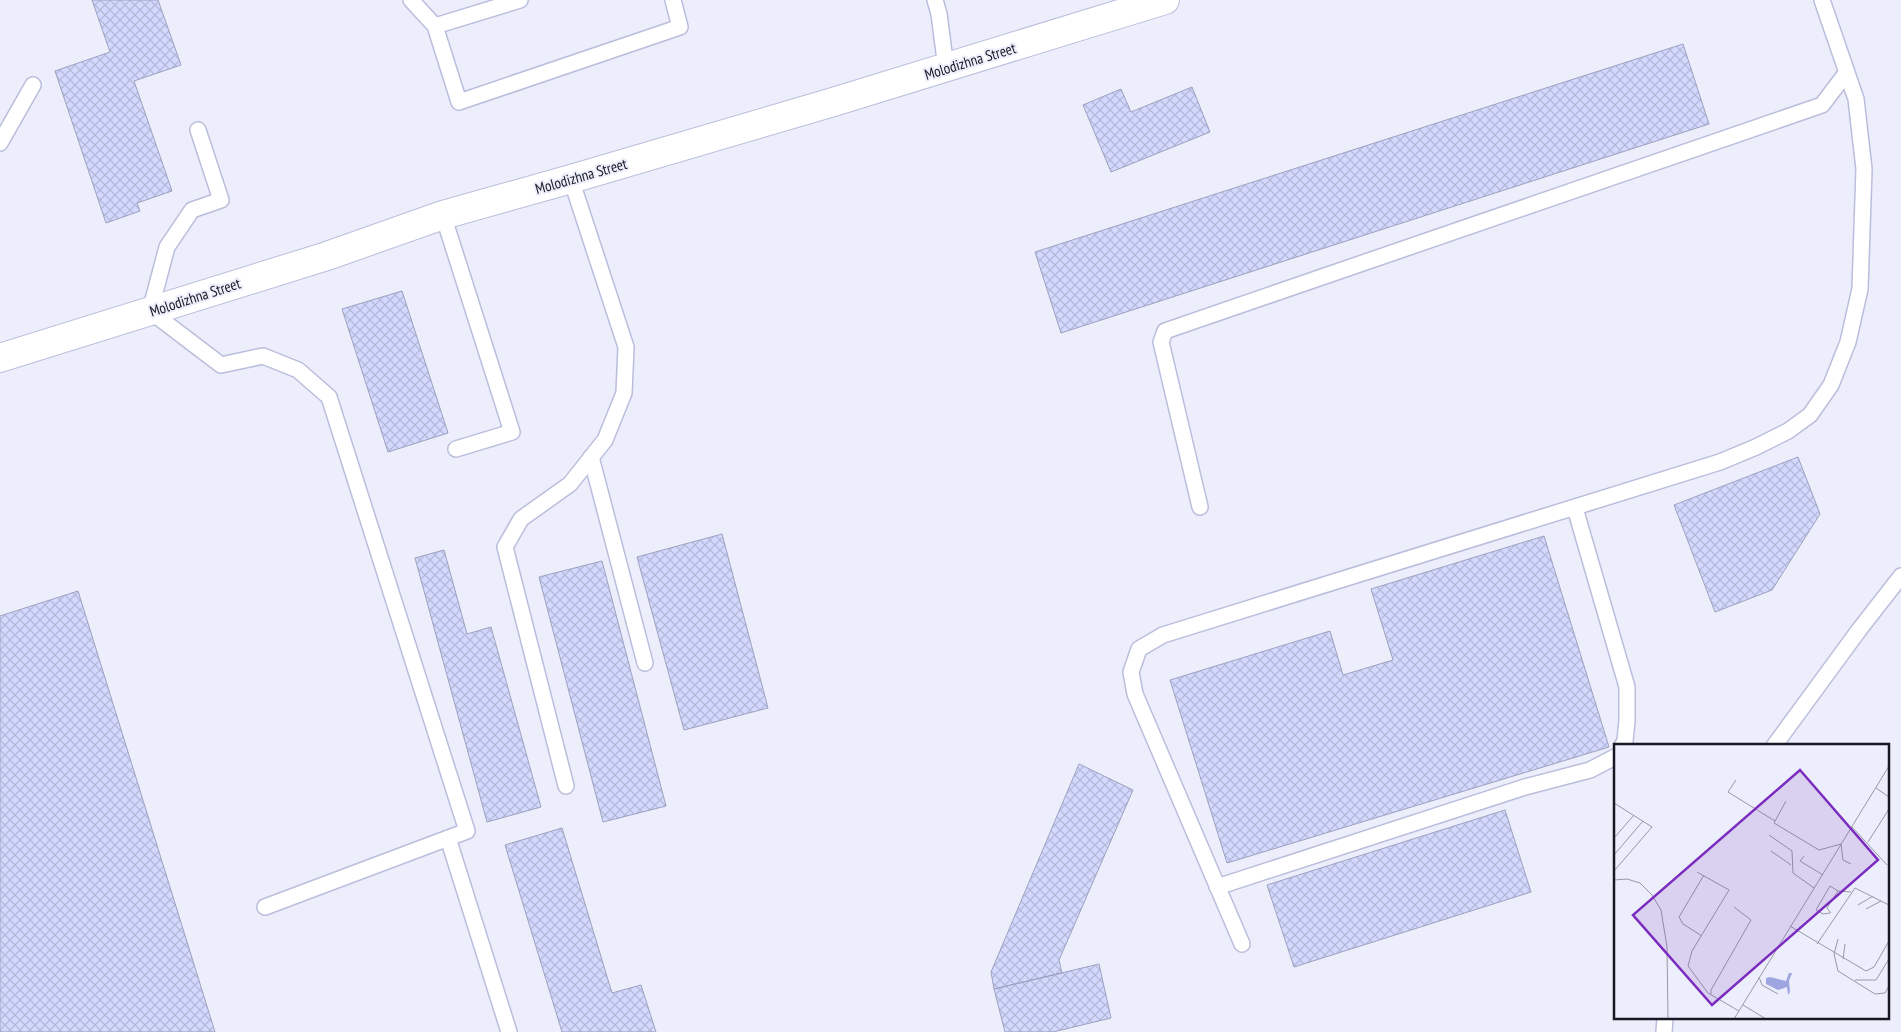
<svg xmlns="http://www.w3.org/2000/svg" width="1901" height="1032" font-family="'PT Sans Narrow',sans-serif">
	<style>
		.building { fill: url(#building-cross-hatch); stroke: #9da1bf }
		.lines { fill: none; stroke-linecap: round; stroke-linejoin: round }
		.lane-casing { stroke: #babedc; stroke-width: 18 }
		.street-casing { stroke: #babedc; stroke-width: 30 }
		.lane { stroke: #fff; stroke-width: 15 }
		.street { stroke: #fff; stroke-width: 28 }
		.labels { text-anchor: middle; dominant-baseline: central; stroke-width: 4; stroke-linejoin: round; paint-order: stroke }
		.street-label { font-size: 15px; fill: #171823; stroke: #eceefb }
		.inset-road { fill: none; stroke: #9798a5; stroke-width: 1 }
		.view { fill: #7b2cbf; fill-opacity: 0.15; stroke: #7b2cbf; stroke-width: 2.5 }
		.inset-edge { fill: none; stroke: #171823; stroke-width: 2.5 }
	</style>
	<defs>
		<pattern id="building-cross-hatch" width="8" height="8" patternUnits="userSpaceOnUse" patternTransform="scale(1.25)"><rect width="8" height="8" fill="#d3d8fe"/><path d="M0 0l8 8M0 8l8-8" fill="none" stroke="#b4b9d9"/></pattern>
	</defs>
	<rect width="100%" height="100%" fill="#eceefb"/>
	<path class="building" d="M92,0h66l23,65 -47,16 38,110 -35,12 3,8 -34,12 -51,-152 55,-19z
		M1683,44l26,80 -648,209 -26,-81z
		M1192,87l18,45 -99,40 -28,-67 38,-16 10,23z
		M402,291l46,142 -60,19 -46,-143z
		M1798,457l22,57 -48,76 -57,22 -41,-107z
		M722,534l46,174 -84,22 -47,-173z
		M1544,536l65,211 -382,116 -57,-183 160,-49 13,44 50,-15 -22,-71z
		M444,550l23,84 24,-7 50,180 -54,15 -72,-264z
		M602,561l64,245 -63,16 -64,-245z
		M78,591l137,441h-215v-416z
		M1079,764l54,26 -74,170 3,13 -68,16 -3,-17z
		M1505,810l26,82 -237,75 -27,-82z
		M562,828l50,165 29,-8 15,47h-94l-57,-187z
		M1099,964l12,54 -58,14h-48l-11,-43z"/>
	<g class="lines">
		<defs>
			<path id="lane" d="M411,0l24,26 85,-26
				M935,0l4,14 7,54
				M435,26l24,76 221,-75 -7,-27
				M198,130l23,70 -29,10 -25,37 -17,64 71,54 42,-9 35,14 31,27 138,434 -202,76
				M0,143l33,-58
				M443,215l69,217 -56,17
				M591,457l54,206
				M1200,507l-39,-165 4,-11 657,-226 25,-33
				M1573,508l4,7 50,172v33l-2,21 -3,5
				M1774,746l85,-116 42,-54
				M566,786l-61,-239 16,-28 49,-35 35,-44 19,-47 2,-46 -55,-168
				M448,838l61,194
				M1217,887l308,-100 65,-17 25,-13
				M1242,944l-107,-250 -4,-22 8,-23 24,-14 557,-173 36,-15 32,-16 22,-16 21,-30 17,-43 12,-53 4,-120 -8,-70 -34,-99
				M1664,1032l1,-14"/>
			<path id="street" d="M0,358l327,-102 116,-41 128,-36 259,-76 335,-103"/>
		</defs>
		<use href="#lane" class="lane-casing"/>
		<use href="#street" class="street-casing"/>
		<use href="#lane" class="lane"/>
		<use href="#street" class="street"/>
	</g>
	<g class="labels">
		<g class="street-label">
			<text transform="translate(970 61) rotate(-17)">Molodizhna Street</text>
			<text transform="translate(581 176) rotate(-16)">Molodizhna Street</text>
			<text transform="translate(195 297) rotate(-18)">Molodizhna Street</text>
		</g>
	</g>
	<g transform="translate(1614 744)">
		<rect width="275" height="275" fill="#eceefb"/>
		<path d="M175,229h3l-3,8 1,11 -2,3 -1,-8 -9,3 -12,-6v-6l4,-1 16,4z" fill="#9ea5e1"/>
		<path class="inset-road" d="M122,36l-8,12 47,29M262,44l13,9M172,57l-12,22 45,27 22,-6 2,16 8,4M0,59l38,24 -38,44M238,83l35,38M155,91l23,16 1,22 21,15M0,94l20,-23M254,98l21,-33M157,107l20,14M0,111l29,-34M190,112l-4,5 23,14M83,128l32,18 -37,61 -4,15 20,27 31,18M0,136l13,-1 13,4 12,12 9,15 6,37 1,72M244,161l15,-9M252,165l15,-8M216,169l-7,1 -7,-4 14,-24 8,5M217,169l-4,-5 11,-17 13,1M176,182l76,45 8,-4 15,-26M88,192l-19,-12 -4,-7 25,-42M224,195l-4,15 4,17 37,23 10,-1 4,-7M203,200l38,-56 34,17M229,215l2,-15M145,233l3,8 16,9M241,236h21l13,-21M97,250v-4l40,-70 -17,-13M129,261l23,14M120,275l155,-253"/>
		<path class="view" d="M186,26l78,90 -166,145 -79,-90z"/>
		<rect width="275" height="275" class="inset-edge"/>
	</g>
</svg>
